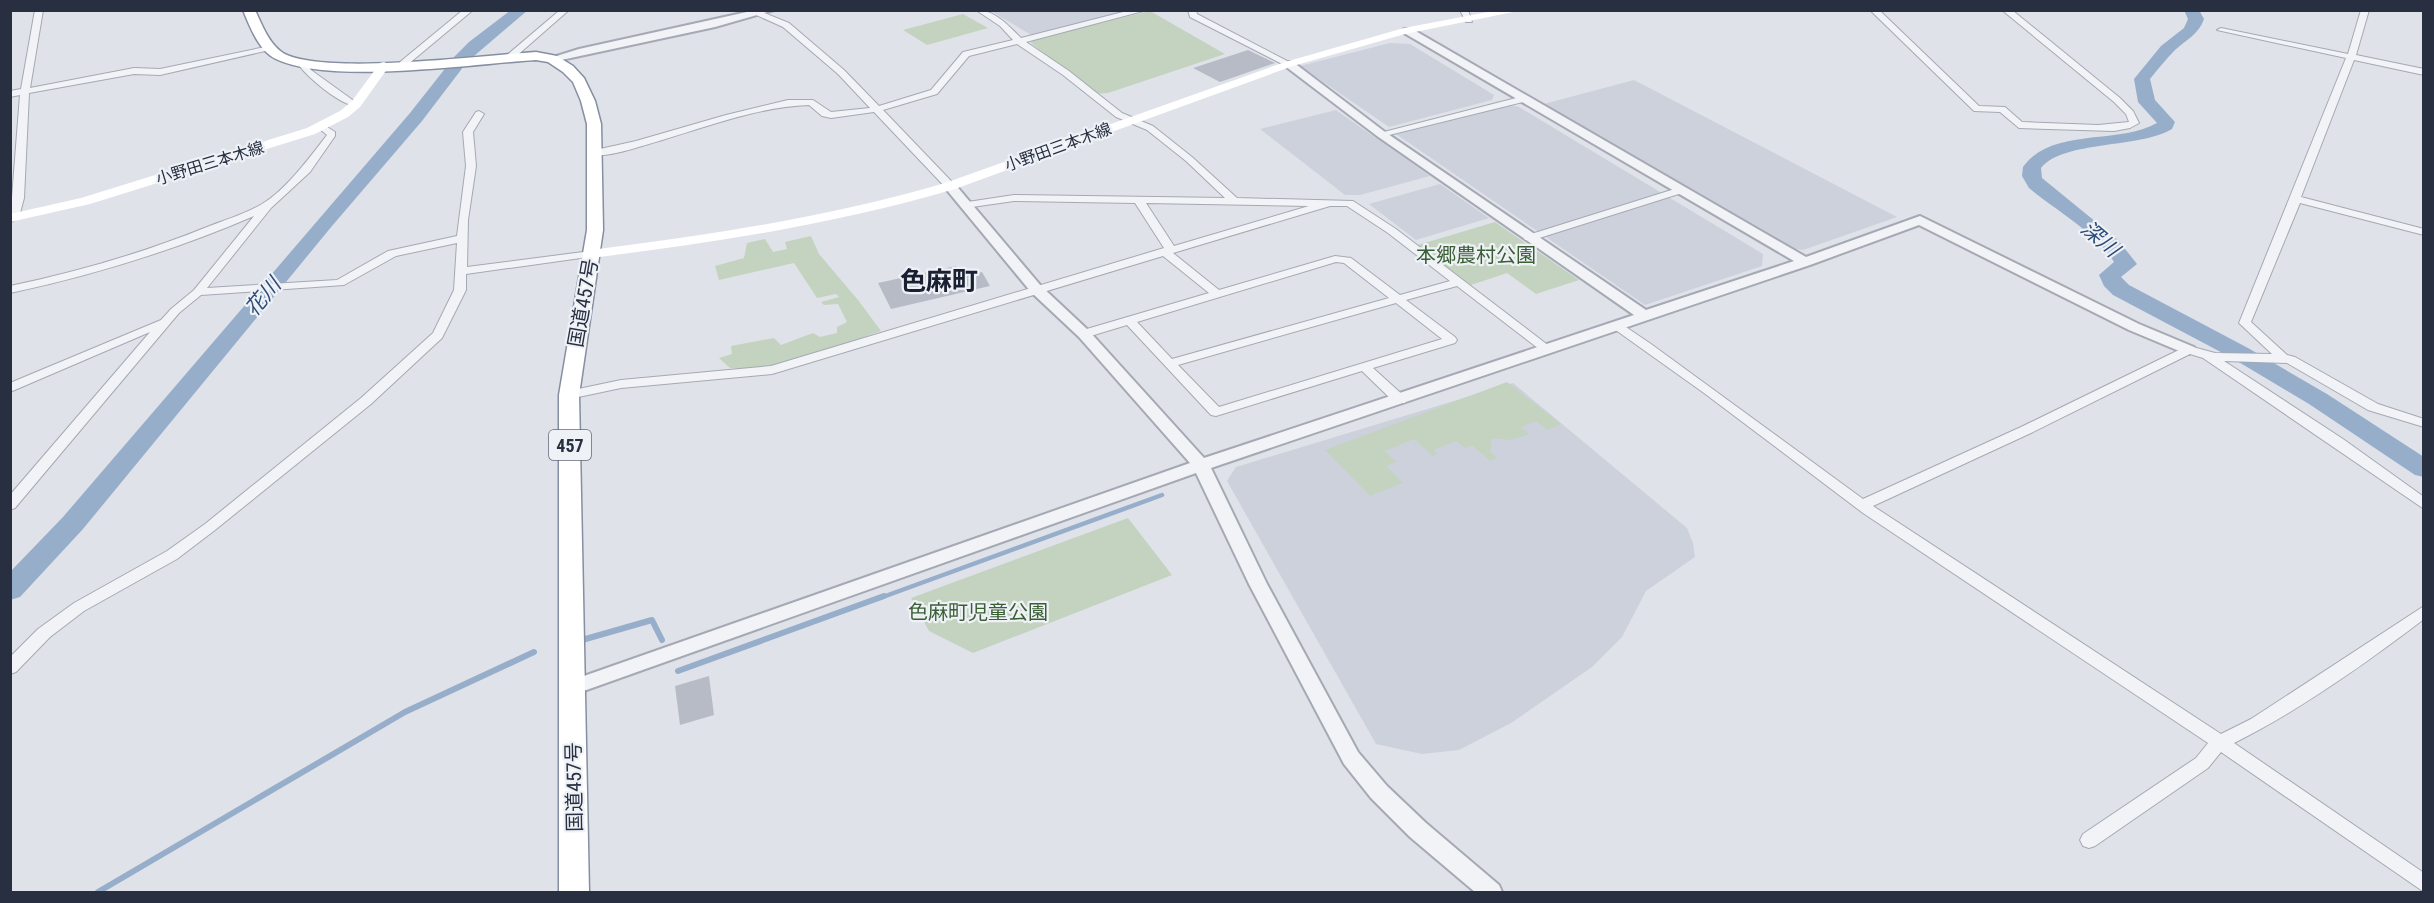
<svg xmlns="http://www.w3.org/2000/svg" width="2434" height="903" font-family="'Roboto Condensed','Noto Sans JP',sans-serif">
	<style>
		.built { fill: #cdd1db }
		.green { fill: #c4d3bf }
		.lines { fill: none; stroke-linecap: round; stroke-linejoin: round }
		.stream-far1 { stroke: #97aecb; stroke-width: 4.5 }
		.stream { stroke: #97aecb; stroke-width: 6 }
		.river { fill: #97aecb; fill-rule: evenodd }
		.building { fill: #b6bbc6 }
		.minor-casing { stroke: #a4a9b3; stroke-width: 2 }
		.tertiary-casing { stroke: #a4a9b3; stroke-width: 4 }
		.trunk-casing { stroke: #858fa1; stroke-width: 3 }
		.minor { fill: #f2f3f7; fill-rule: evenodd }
		.tertiary { fill: #f2f3f7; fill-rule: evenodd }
		.secondary { fill: #fff; fill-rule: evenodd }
		.trunk { fill: #fff; fill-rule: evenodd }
		.labels { text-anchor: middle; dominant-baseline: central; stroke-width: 4.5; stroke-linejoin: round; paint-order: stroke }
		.far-street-label { font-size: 16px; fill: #272f41; stroke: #eef1f6 }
		.shield { fill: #eef1f6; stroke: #636977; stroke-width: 1.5 }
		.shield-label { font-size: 18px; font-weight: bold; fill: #272f41 }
		.park-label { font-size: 20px; fill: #395e33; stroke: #eef1f6 }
		.street-label { font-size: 20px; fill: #272f41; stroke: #eef1f6 }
		.water-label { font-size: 21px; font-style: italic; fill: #2e4c77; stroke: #eef1f6 }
		.district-label { font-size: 26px; font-weight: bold; fill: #192032; stroke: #eef1f6 }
	</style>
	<rect width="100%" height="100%" fill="#dfe2e9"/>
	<path class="built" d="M991,11h139l-97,25z
		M1390,43l20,1 84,51 -2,5 -103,27 -89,-61z
		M1634,80l263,137 -94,33 -16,-2 -247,-143z
		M1511,105l8,2 244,147 -1,12 -117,39 -249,-171z
		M1336,110l94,66 -70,19h-15l-85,-66z
		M1440,184l49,34 -73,22 -47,-36z
		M1513,383l174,145 6,15 2,14 -49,34 -24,46 -30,30 -81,56 -52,27 -37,4 -46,-10 -149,-263 9,-14z"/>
	<path class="green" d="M1150,11l75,43 -117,39 -13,1 -64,-51 1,-3z
		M963,14l25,14 -61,17 -24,-15z
		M1495,222l84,58 -43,14 -29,-21 -36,12 -53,-40z
		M811,236l8,18 39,46 23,31c-43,15 -106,41 -151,37l-11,-10 13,-4 -1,-8 43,-8 7,7 32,-12 7,4 17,-4v-6l10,-5 -9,-18 -14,1 -3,-3 18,-5 -3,-3 -19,4 -23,-35 -75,17 -4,-14 29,-8 3,-15 18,-4 8,13 14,-3 -2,-7z
		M1507,382l54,42 -14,6 -11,-9 -15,6 8,7 -18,6 -19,-2 -2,13 7,7 -7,3 -18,-16 -7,3 -9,-7 -22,9 3,4 -4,2 -19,-17 -29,12 11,11 -10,4 17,17 -33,13 -45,-46z
		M1128,518l44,57 -199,78 -44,-22 -18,-33z"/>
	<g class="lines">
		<path class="stream-far1" d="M880,598l282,-103"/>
		<path class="stream" d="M582,640l70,-20 10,20
			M678,671l206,-75
			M98,892l307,-180 129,-60"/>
		<path class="river" d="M511,10h17l-61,52 -45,59 -90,105 -249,303 -63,68 -10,3v-28l53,-55 347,-404 45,-57 14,-14z
			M2184,10h15l5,9c-5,15 -18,21 -29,31 -9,9 -17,19 -25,29l5,21 20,22 -3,7c-34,20 -108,11 -131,39l1,10 76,62 19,24 -16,13 8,8 119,63 79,46 97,63v20l-9,-2 -106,-71 -77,-46 -119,-63 -9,-9 -5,-11 15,-13c-17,-29 -59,-52 -85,-74l-7,-12 1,-9c28,-40 96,-22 134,-44l-19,-21 -4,-23 27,-33 23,-18 4,-9z"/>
	</g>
	<path class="building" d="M1248,50l27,13 -55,19 -27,-14z
		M956,266l6,11 20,-5 8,14 -99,23 -13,-26z
		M709,676l5,39 -34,10 -5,-39z"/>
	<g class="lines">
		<defs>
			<path id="minor" d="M35,10h8l-13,78 104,-20 26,1 110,-23 4,3 -114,26 -26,-1 -105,19 -5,105 -5,19 -9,6 10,-128 -10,2v-6l11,-2z
				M463,10h10l-67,56h-6v-4z
				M560,10h9l-56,49h-6v-4z
				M745,10h12l32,13 55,47 35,36 52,-16 32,-38 50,-12 -13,-14 -24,-16c19,0 32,15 45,28l110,-28h16l-121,32 43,29 53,42 31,13 39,31 45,41 116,3 43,28 157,120 -6,4 -4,-1 -86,-66 -51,14 49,37 2,3 -2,3 -82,25 32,29 1,3 -1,3h-10l-33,-32 -146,45 -5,-1 -84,-90 -43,13 -6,-4 2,-3 129,-38 -46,-37 -391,118 -151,14 -52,11 -5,-1 -1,-3 1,-3 57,-12 150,-14 393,-118 -29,-45 -121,-2 -49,7 -5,-3 1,-2 53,-8 211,3 -39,-37 -39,-31 -31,-13 -53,-42 -46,-31 -48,12 -32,38 -54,16 71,74v4h-8l-72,-76 -43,6 -9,-2 -13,-11c-51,2 -101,21 -150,36 -18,5 -51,17 -68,14v-4l45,-10 90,-26 62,-15h25l18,12 39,-4 -32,-34 -55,-47zM1146,203l163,3 -135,40zM1330,206h17l41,27 62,48 -50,14 -49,-37 -16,-2 -116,34 -46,-37zM1336,262l8,1 45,35 -217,61 -35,-37zM1396,303l46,36 -223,68 -41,-42z
				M1188,10h8l1,4 96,50 -7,2 -96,-49z
				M1460,10h8l4,12h-6z
				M1870,10h9l100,96 26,1 17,15 76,3 31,-3 -3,-8 -12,-12 -112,-92h10l108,88 13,13 6,12 -9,5 -16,3 -95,-3 -19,-16 -26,-1z
				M2361,10h8l-13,45 68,14v6l-70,-15 -53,137 123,32v6l-124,-32 -49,119 36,33 8,2 83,47 46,15v8l-56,-17 -81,-47 -63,-2 119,78 81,58v12l-221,-151 -13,-4 -159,79 -158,73 348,228 30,-15 173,-113v13c-59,45 -124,91 -190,124l190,130v19l-203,-140 -13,16 -113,78 -6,2 -6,-2 -3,-6 3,-6 113,-76 12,-15 -345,-230 -159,-120 -94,-67 2,-3h8l31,21 212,155 158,-72 164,-80 4,-1 26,7 57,1 -33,-31 107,-265 -129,-28 4,-2 127,26z
				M299,62h6l6,8 43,31 5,1v4c-16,2 -52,-29 -61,-42z
				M1524,96l3,1v4l-146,36 -5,-3z
				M479,111l5,3 -11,18 3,34 -8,54 -1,47 124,-16 4,1v4l-129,18v16l-24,48 -71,66 -156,126 -38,29 -93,52 -34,26 -34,35 -6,2v-17l28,-28 36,-26 93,-52 38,-27 156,-126 72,-65 21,-43 3,-47 -61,13 -52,29 -143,10 -22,18 -164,195 -5,2v-15l140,-163 -140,60v-9l151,-63 10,-11 23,-19 60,-74c-79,34 -160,59 -244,77v-7c67,-14 133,-33 197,-59 18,-7 38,-13 55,-23 23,-13 49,-48 65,-69l-11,-9 5,-3 14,9v4l-25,36 -39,36 -64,80 130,-8 51,-29 69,-15 9,-70 -3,-34 13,-20z
				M1681,187l5,3 -1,2 -152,48h-8l-1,-2 1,-2z"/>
			<path id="tertiary" d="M756,10h18l-59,17 -163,35 -5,-3 32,-10z
				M1404,29h8l394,228 114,-41 219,108 55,23 2,3 -7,4 -5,-1 -55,-23 -210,-105 -109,40 -599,203 56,116 91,168 29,34 39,37 73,62 3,7h-27l-65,-55 -39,-39 -27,-34 -95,-180 -53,-111 -618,220 -7,3 -7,-3 -3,-5 3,-5 626,-220 -111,-126 -48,-45 -85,-103 -2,-3 2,-3h8l87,103 48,45 115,127 430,-143 -257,-179 -92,-70v-4h8l92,70 261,178 148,-49 -390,-228z"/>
			<path id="trunk" d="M243,10h12c7,15 14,34 28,43 40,23 201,2 253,-1l21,4 16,10 11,12 11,23 6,23 2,106 -24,165 10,497h-30v-497l28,-165v-106l-6,-23 -8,-19 -10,-10 -15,-10 -12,-2c-64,4 -206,25 -260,-1 -17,-8 -26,-32 -33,-49z"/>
		</defs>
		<use href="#minor" class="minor-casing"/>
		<use href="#tertiary" class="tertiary-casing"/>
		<use href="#trunk" class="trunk-casing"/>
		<use href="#minor" class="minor"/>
		<use href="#tertiary" class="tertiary"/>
		<path class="secondary" d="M1498,10h25l-118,24 -112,32 -338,123c-120,35 -241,54 -364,69l-7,-4 7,-4c120,-15 238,-33 354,-67l340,-121 119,-34z
			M384,62l6,3 -30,42 -12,10 -33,17 -225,70 -80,18v-8l71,-16 226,-70 33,-17 12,-10 28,-38z"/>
		<use href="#trunk" class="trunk"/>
	</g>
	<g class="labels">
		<g class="far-street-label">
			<text transform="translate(1058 147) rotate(-20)">小野田三本木線</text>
			<text transform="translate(210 163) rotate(-17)">小野田三本木線</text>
		</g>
		<rect class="shield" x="549" y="430" width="42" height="30" rx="4.5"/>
		<g class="shield-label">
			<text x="570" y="445">457</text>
		</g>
		<g class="park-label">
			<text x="1476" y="255">本郷農村公園</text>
			<text x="978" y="612">色麻町児童公園</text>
		</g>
		<g class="street-label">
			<text transform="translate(583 303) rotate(-80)">国道457号</text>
			<text transform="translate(574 787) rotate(-91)">国道457号</text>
		</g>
		<g class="water-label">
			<text transform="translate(2100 239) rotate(41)">深川</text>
			<text transform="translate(263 297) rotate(-50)">花川</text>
		</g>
		<g class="district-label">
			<text x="939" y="281">色麻町</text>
		</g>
	</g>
	<rect width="2434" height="903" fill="none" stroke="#272f41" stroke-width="24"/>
</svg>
